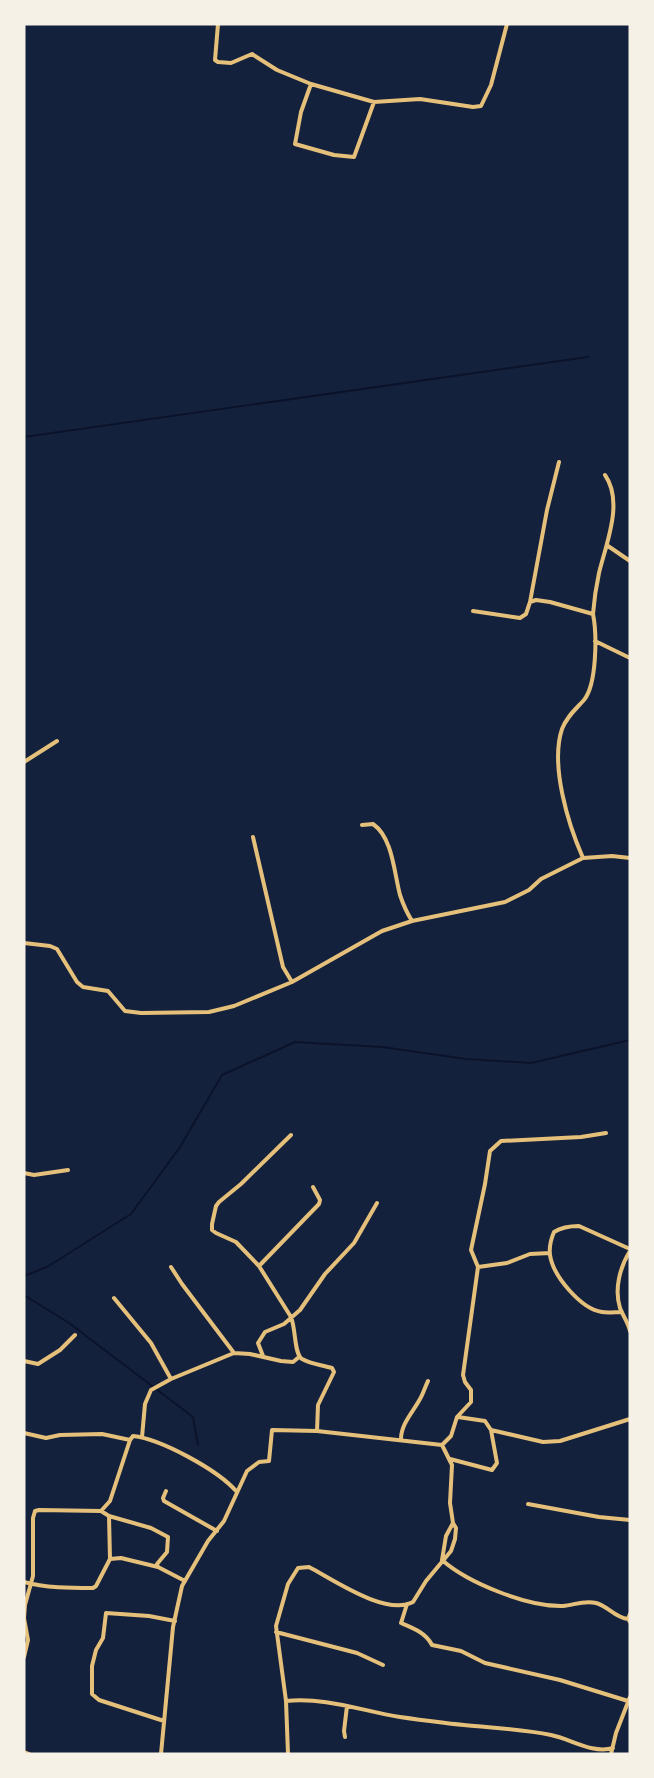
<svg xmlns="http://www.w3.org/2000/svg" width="654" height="1778" font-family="'Nunito Sans',sans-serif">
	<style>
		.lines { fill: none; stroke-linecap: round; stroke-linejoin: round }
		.stream { stroke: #0b132b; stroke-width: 2 }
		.minor { stroke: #e5c07b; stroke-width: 4 }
	</style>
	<rect width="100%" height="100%" fill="#14213d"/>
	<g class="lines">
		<path class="stream" d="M24,437l564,-80
			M24,1276l23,-9 84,-53 49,-67 42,-72 73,-33 87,5 84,12 65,4 99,-23
			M24,1295l45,28 124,94 5,28"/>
		<path class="minor" d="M218,24l-3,36 3,2 13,1 21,-9 25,16 34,14
			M374,102l-20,55 -20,-2 -39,-11 6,-32 10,-28 63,18 46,-3 53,8 8,-1 10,-21 16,-61
			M608,546l22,15
			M530,602l17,-92 12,-48
			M473,611l47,7 6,-4 4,-12 6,-2 14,2 43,12c4,20 4,70 -9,86 -8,9 -17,16 -22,29 -12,36 6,95 21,129
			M593,614c1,-13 3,-27 6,-41 7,-29 25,-71 6,-98
			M595,641l35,17
			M24,762l33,-21
			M362,825l11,-1c20,14 21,49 27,71 3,9 7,18 12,26
			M253,837l30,130 9,15
			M24,943l26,3 7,3 20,33 6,5 25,4 17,20 16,2 68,-1 25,-6 58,-24 90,-51 30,-10 93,-19 24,-12 12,-11 42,-21 29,-2 18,2
			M291,1135l-50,49 -22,18 -3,4 -4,18v6l4,3 20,9 23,24 32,51c5,12 3,37 11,42 9,5 20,6 30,9l2,4 -16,33 -1,26
			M24,1173l10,2 34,-5
			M630,1251c-10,16 -16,38 -10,57 3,8 8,14 10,23
			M259,1266l60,-62 1,-4 -7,-13
			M171,1267l11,17 52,69
			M478,1267l-7,-17 14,-66 5,-33 11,-10 80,-4 25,-4
			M114,1298l37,45 20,36
			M622,1312c-7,0 -14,1 -20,0 -21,-3 -49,-36 -52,-57 -1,-8 1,-16 4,-23 8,-5 16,-6 25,-6l51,23
			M263,1356l-5,-13 7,-11 19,-8 16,-14 25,-36 29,-31 23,-40
			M24,1361l14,3 22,-14 15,-15
			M458,1417l27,4 6,9 52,12 17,-1 70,-22
			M24,1433l22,5 14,-3 42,-1 28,6
			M142,1437l3,-33 6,-14 20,-11 63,-26 16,1 31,7 12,1 6,-5
			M401,1439c0,-15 12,-27 19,-40 3,-5 5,-12 8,-18
			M442,1445l9,-9 6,-19 14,-15v-12l-6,-8 -2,-7 15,-108 29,-4 23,-9 20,-1
			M450,1459l42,11 5,-7 -6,-33
			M166,1491l-3,7 1,3 53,30
			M528,1504l71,13 31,3
			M101,1511l9,-10 20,-61 3,-4c28,3 85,34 104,56
			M110,1559l11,-1 37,9
			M442,1560c26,23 86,47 121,46 11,-1 21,-6 33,-3 12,3 19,15 32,16
			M442,1560l4,-24 7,-13
			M24,1582c21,6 47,6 69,6l3,-2 14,-27 -1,-43
			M407,1604l-6,19c12,5 25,10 31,22l29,6 24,12 75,17 68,21
			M630,1614l-2,5 2,3
			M24,1618l1,-13 8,-29v-58l2,-7 4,-1 62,1 8,5 42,12 17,9 -1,15 -10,12 1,3 27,14
			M24,1618l4,22 -4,17
			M276,1632l81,21 26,12
			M286,1701c40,-4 76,10 114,16 21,3 43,6 64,8 29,3 58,4 87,10 20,4 41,19 62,13
			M164,1721l-65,-21 -7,-6v-28l4,-16 7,-12 3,-25 43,3 26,5
			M345,1737l-1,-6 3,-25
			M24,1752l5,2
			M161,1754l12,-127 9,-41 26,-45 16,-20 23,-50 12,-9 10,-1 3,-31 45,1 125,14 10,20 -2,38 3,20 3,5 -1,11 -4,12 -25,30 -13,21c-28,14 -79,-22 -104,-35l-11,1 -10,16 -12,42 10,75 2,53
			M611,1754l5,-21 14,-36"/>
	</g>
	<rect width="654" height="1778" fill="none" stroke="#f6f1e7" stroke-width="51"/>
</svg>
